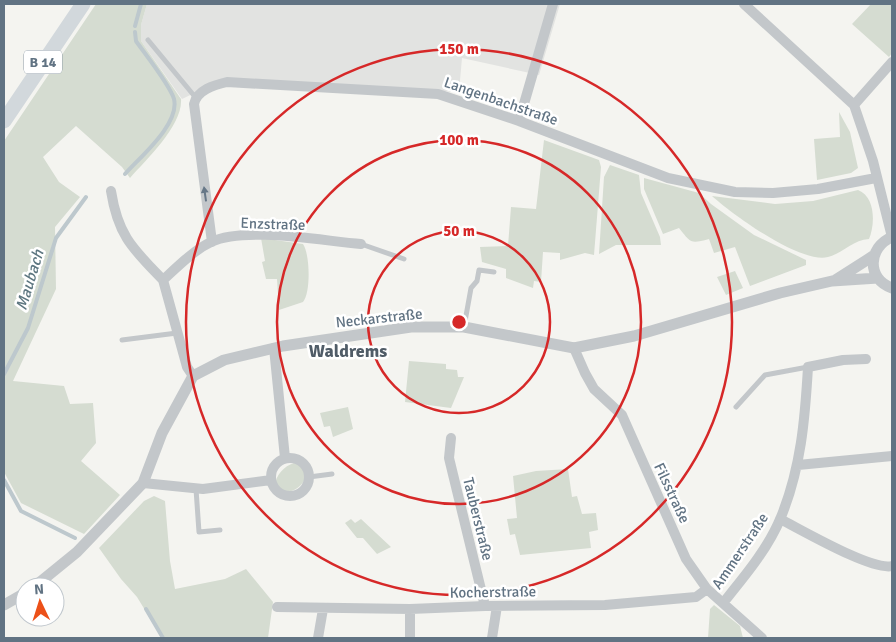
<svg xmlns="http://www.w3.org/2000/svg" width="896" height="642" font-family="Signika,sans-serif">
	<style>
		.built { fill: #e2e3e1 }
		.green { fill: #d5dcd1 }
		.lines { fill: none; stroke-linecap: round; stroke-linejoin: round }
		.stream { stroke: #bdc8cd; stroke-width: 4 }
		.service { stroke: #c3c7ca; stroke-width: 5 }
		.minor { stroke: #c3c7ca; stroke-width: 10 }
		.tertiary { stroke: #c3c7ca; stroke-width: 11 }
		.primary { stroke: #d2d8dc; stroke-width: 15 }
		.oneway { fill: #667787 }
		.ring { fill: none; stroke: #d62828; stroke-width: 2.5 }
		.labels { text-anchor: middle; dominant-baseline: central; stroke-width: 5; stroke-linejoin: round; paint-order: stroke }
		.shield { fill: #fff; stroke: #909da8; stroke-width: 1 }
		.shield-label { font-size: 14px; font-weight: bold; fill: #617383 }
		.street-label { font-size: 15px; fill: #617383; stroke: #fff }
		.water-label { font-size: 16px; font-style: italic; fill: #5d7680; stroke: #fff }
		.quarter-label { font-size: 18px; font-weight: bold; fill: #505c67; stroke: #fff }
		.centre { fill: #d62828; stroke: #fff; stroke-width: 2.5 }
		.ring-label { font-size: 15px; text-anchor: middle; font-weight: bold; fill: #d62828; stroke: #fff; stroke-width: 5; stroke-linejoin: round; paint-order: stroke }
	</style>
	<rect width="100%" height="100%" fill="#f4f4f0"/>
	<path class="built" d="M147,4h413l-21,71 -77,-17 -3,34 -233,-14 -44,21 -41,-58v-16z"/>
	<path class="green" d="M96,4h51l-6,21v16l40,58c2,26 -34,60 -51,79l-8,-11 -46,-41 -33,31 16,25 21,15 -25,30 1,62 -43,92 51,5 6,18 23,-1 3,40 -15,18 39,34 -36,39 -63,-31 -17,-31v-331z
		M871,4h21v49l-3,4 -37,-33z
		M839,112l11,20 8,36 -7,5 -34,7 -3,-41 26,-2z
		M544,140l55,20 2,7 -7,88 -9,-2 -25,7v-7l-17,-1 -2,30 -7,-1 -1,7 -27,-10v-9l-24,-7 -2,-15 28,-1 3,-39 25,2z
		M610,165l29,10 2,18 19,44 1,8h-45l-17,9 5,-77z
		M644,178l55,15 12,11 43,31 52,25v5l-56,21 -15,-39 -21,6 -5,-14c-19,5 -18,4 -30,-11l-16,6 -19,-45z
		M858,190c18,7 17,35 11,49 -16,1 -26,14 -41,18 -28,7 -96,-43 -116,-61l63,8 38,-3z
		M261,238l42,6c7,10 8,49 0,58l-24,8 -2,-31h-11l-4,-17 3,-1z
		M735,271l8,17 -17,7 -9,-18z
		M409,361l37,3v5l11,1 1,7h6l-13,31 -46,-6z
		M348,407l5,22 -20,8 -3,-11 -6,1 -4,-14z
		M294,463l9,2 3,4c2,15 -12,25 -26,23l-5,-7c1,-10 9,-19 19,-22z
		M568,469l4,28 5,-1 5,18 14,-1 2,17 -9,2 2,16 -71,7 -5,-21 -5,1 -3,-16 10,-1 -4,-42 23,-5z
		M154,496l11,5 5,60 5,28 50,-10 21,-10 27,33 -5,36h-106l-25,-41 -16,-18 -22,-31 45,-47z
		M351,519l4,4 6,-4 30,28 -14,7 -14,-16h-6l-12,-15z
		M714,605l26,21 3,12h-35l2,-29z"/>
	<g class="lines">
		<path class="stream" d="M135,26l6,-22
			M125,174c15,-17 55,-50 49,-75 -4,-14 -29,-45 -38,-58l-1,-9
			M4,374l24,-46 28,-90 30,-41
			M4,480l17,31 54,27
			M146,609l17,29"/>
		<path class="service" d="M148,40l48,58
			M361,244l43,15
			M464,327l7,-39 6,-7 2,-11 15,2
			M122,340l55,-7
			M736,407l29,-32 43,-8
			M309,477l23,-3
			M196,489l3,43 21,-2"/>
		<path class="minor" d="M744,4l110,101 19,56 19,76
			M854,105l38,-43
			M519,121l34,-117
			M111,191c7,45 22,58 52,89
			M212,242l-18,-138c3,-14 20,-19 33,-22l211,12 81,27 149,57 67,14 38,1 45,-4 58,-11
			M274,348l11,110
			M574,348l11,25 9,16 28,26 64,144 21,30 55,49
			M193,376l-6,-9 -24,-87c14,-13 31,-30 48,-38 35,-16 111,-1 150,2
			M451,438l-2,20 36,148
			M271 477a19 19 0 1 1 38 0a19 19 0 1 1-38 0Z
			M798,465l94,-9
			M143,483l60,6 68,-9
			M780,519c22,11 92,52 112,47
			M723,603c21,-26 45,-54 58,-86 20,-49 24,-98 27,-150l35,-7 23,-1
			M277,607l133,2 75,-3 120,-1 91,-8 11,-8
			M318,638l5,-29
			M410,638v-29
			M492,638l5,-32"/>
		<path class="tertiary" d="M892,237c-24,10 -26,42 0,51
			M834,281l39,-25
			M34,587l43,-35 66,-69 19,-50 31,-57 31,-16 59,-14 128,-19h53l110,21 60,-12 146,-43 52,-12 46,-3
			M4,605l21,-12"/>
		<path class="primary" d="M4,121l79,-117"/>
	</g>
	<defs><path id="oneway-solid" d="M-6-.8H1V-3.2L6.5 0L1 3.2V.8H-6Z" transform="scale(1.25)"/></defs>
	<use class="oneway" href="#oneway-solid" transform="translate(205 194) rotate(-98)"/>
	<g class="ring">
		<circle cx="459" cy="322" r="91"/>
		<circle cx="459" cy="322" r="182"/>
		<circle cx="459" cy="322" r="273"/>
	</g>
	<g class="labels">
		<rect class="shield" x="24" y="50.5" width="38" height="23" rx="4"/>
		<g class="shield-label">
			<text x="43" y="62">B 14</text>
		</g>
		<g class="street-label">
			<text transform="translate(501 101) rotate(19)">Langenbachstraße</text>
			<text transform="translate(273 224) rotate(2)">Enzstraße</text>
			<text transform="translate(379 318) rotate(-6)">Neckarstraße</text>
			<text transform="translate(672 493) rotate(65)">Filsstraße</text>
			<text transform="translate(478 519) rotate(76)">Tauberstraße</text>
			<text transform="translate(740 551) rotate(-56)">Ammerstraße</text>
			<text transform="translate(493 592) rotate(-1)">Kocherstraße</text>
		</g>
		<g class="water-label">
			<text transform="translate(30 280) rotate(-73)">Maubach</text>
		</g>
		<g class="quarter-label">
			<text x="348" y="351">Waldrems</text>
		</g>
	</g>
	<circle cx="459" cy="322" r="8" class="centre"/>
	<g class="ring-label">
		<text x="459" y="54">150 m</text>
		<text x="459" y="145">100 m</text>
		<text x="459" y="236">50 m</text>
	</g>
	<rect width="896" height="642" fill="none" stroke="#617383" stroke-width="10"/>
	<g transform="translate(40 602) rotate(356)"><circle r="24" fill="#ffffff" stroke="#c0c7cd"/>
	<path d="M0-4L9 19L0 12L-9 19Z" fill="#ec5018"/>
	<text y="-8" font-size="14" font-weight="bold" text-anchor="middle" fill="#617383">N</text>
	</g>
</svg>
